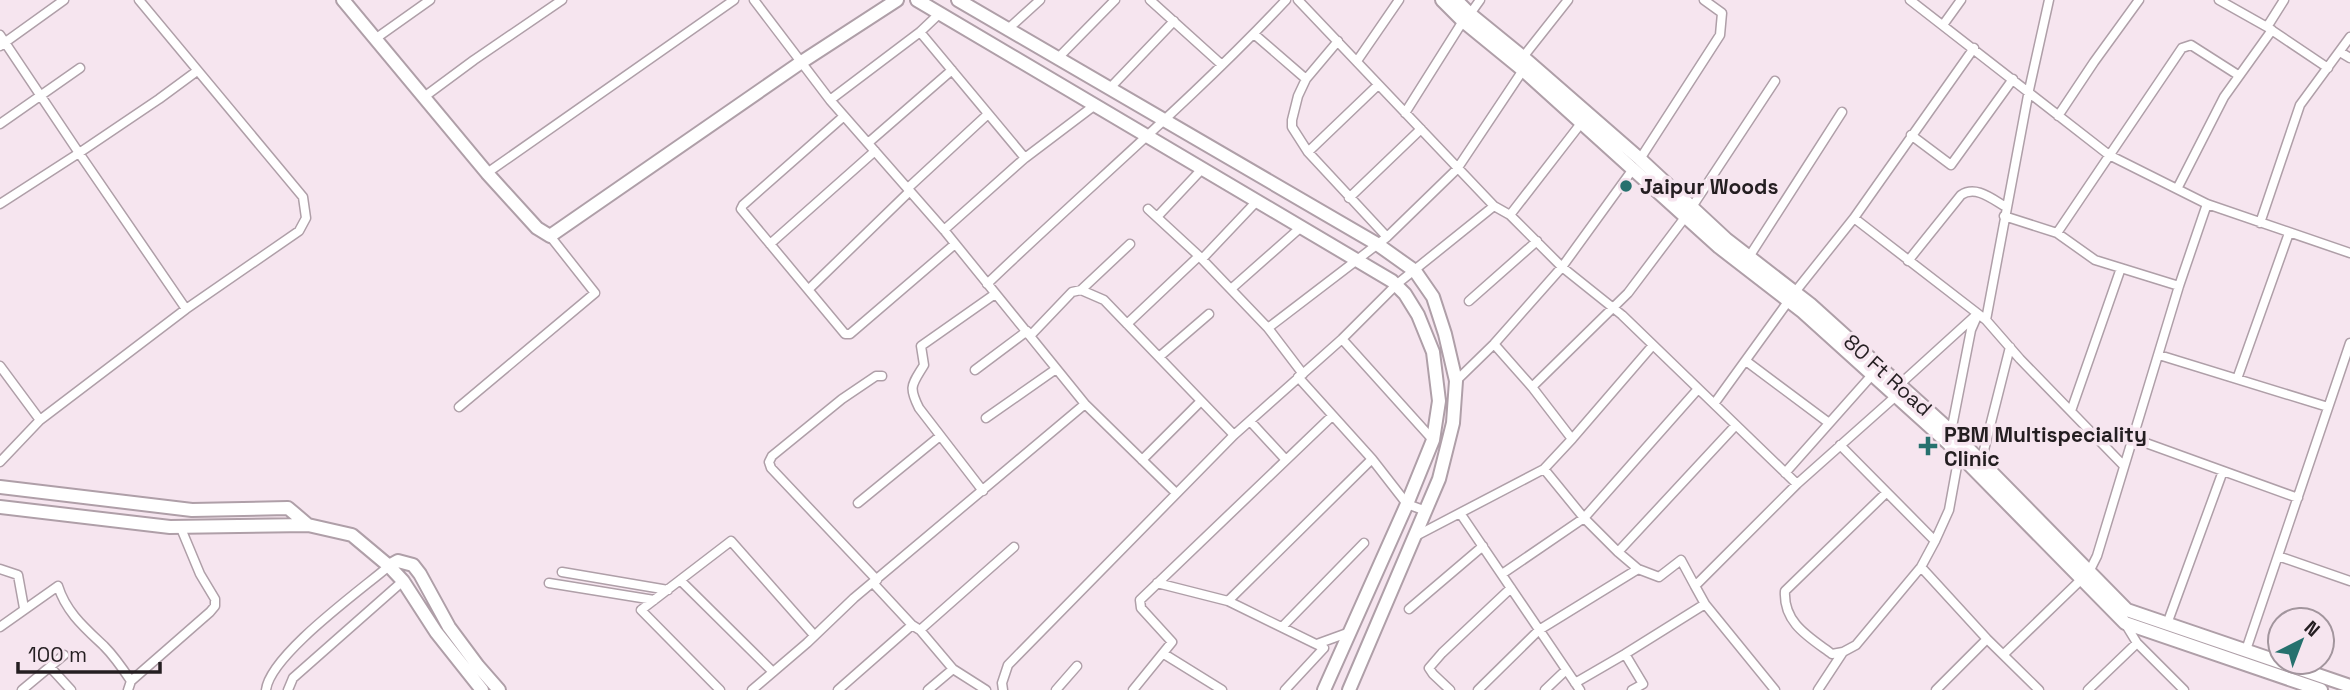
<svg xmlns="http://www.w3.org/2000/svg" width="2350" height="690" font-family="'Space Grotesk',sans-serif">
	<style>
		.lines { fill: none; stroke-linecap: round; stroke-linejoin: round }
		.street-casing { stroke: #af9fa8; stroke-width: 11 }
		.secondary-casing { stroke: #af9fa8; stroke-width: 16 }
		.street { stroke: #fff; stroke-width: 8 }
		.secondary { stroke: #fff; stroke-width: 12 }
		.poi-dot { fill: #26716e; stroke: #f6e5ef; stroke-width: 2.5 }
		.labels { text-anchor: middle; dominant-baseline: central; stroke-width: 7; stroke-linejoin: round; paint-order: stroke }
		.poi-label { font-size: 21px; font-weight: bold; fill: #241e21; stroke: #f6e5ef; text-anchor: start }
		.street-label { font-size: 21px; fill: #241e21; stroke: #f6e5ef }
	</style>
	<rect width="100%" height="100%" fill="#f6e5ef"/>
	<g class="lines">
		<defs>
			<path id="street" d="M754,0l76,100 114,130 141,174 91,89
				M1150,0l72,65
				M1298,0l196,206 16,9 52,52 60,48 175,169
				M1910,0l199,155 98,49 143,49
				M2219,0l48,27
				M2284,0l-17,27 61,41
				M1470,14l10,-14
				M1943,25l18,-25
				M1008,29l32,-29
				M920,32l105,126
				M1254,34l52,45 -8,17 -6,24v7l16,25 79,85 -119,91
				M0,35l79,118 -79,51
				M375,39l55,-39
				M0,46l64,-46
				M2340,52l10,6
				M1057,59l58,-59
				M1357,61l42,-61
				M1306,79l32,-38
				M1109,89l65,-68
				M424,97l50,-37 88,-60
				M830,100l90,-68 20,-19
				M1405,113l58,-92
				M844,116l-101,89 -2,4 104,125h5l105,-90
				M2058,116l36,-54 45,-62
				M0,124l80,-56
				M1911,135l40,30 62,-86
				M868,143l84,-73
				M1308,152l70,-67
				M1640,159l80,-124 2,-22 -18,-13
				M487,173l247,-173
				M908,188l80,-74
				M2177,189l47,-92 48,-67
				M1349,198l72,-69
				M1148,209l51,47 69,72 35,46
				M1510,215l72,-93
				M2004,216l53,17 38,27 84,26
				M1157,217l45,-48
				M1854,218l132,102 34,39 104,107
				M2260,223l40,-118 50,-68
				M944,230l81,-72 70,-53
				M2057,233l125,-185 9,-3 47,30
				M1387,237l70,-68 66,-99v-13l45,-57
				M770,244l105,-93
				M1749,257l93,-145
				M1202,259l54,-57
				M1908,261l53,-66c15,-10 31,4 45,12
				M987,284c99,-95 205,-184 299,-284
				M809,289l101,-98
				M1231,289l69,-61
				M1081,290l49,-46
				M1469,301l68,-60
				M186,309l-107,-156 80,-54 38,-28
				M1986,320l43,-230 20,-90
				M1127,324l72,-68
				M1030,336l42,-44 9,-2 23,10 130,135
				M1342,339l91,101
				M1494,344l38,43 40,52
				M2159,355l169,52
				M1159,357l50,-43
				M1746,361l83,62
				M0,366l40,54
				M975,370l52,-39
				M1298,377l74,82 35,45 19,7
				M2237,379l52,-146
				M1456,381l38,-37 68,-77 71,-98
				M1899,385l76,-69
				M1532,387l96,-94 58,-77 89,-135
				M1714,404l81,-112 59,-74 120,-170
				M459,407l136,-114 -45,-57
				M2071,411l50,-143
				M986,418l70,-49
				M1250,421l36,39
				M1951,432l20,-102 7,-16
				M2132,438l166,60
				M1840,445l95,96
				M1142,460l59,-59
				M0,462l40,-42 146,-111 113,-78 7,-13 -3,-21 -164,-197
				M1981,462l29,-115
				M1544,469l40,49 34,34 20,17 21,8 22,-17 14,26
				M1785,473l87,-98
				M983,491l-64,-83c-11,-22 -7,-23 5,-43l-3,-19 74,-52
				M1886,493l-101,98c-2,32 24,46 47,63l11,-2 13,-7 65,-78 14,-26 14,-31 10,-55
				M858,503l82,-67
				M1460,513l120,177
				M1414,537l130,-68 28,-30 81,-94
				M1618,552l118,-127
				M2278,556l72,25
				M1921,567l66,72 52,51
				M0,569l18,6 6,33
				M562,572l106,18
				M1502,574l82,-56 114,-129
				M680,580l93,92
				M877,580l-106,-112 -2,-6 3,-6 70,-57 34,-23h6
				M549,583l105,17
				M873,583l39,42 8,5 33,39 33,21
				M1157,583l71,18 96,47 -39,42
				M1228,601l144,-142
				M1409,609l74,-63
				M2167,624l56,-153
				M2126,625l11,18 47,47
				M0,627l58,-41c8,26 27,42 46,60 10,10 19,23 27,35l-3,9
				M1282,627l82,-84
				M920,630l94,-83
				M1317,644l33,-12
				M2246,650l104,-307
				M1164,654l58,36
				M1625,654l18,30 -11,6
				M2004,654l85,-82 8,-16 82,-270 28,-82
				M50,667l21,23
				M131,681l79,-69 5,-6v-7l-15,-25 -20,-48
				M1575,683l50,-29 80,-50
				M22,690l42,-35
				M266,690c4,-35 95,-100 123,-124
				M288,690l5,-12 110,-97
				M720,690l-79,-80 90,-69 83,94
				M752,690l55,-47 47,-45 231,-194
				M838,690l74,-65
				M928,690l25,-21
				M1003,690l-1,-7 6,-18 226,-230 108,-96 55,-55 97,-78
				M1056,690l21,-24
				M1133,690l39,-48 -31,-34 -1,-8 192,-184
				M1450,690l-17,-16 -4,-6 13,-15 69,-65
				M1478,690l61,-60 99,-61
				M1545,690l21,-20
				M1775,690l-70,-86 -10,-18 102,-102 99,-88
				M1818,690l25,-38
				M1936,690l51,-51
				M2088,690l49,-47"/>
			<path id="secondary" d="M343,0l144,173 50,55 13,8 250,-173 97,-63
				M917,0l475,281 13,13 13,21 15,37 6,49 -6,39 -26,64 -83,186
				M958,0l419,244 38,27 18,26 12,37 11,47 -3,42 -14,56 -90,211
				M1442,0l21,21 60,49 196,177 84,65 144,130 178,181 196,67
				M1456,0l14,14 53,43 117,102 86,80 84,65 144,130 173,176 223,76
				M0,487l192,23 96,-2 20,17
				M0,507l170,20 138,-2 44,10 37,31 14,15 33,51 46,58
				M389,566l9,-5 15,4 7,9 29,53 29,39 21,24"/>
		</defs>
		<use href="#street" class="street-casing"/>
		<use href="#secondary" class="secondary-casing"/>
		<use href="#street" class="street"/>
		<use href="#secondary" class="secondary"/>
	</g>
	<g class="poi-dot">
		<circle cx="1626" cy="186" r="7"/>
		<path d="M1924.5 435.5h7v7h7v7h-7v7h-7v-7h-7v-7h7z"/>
	</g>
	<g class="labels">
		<g class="poi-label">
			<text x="1640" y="186">Jaipur Woods</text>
			<text x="1944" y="434">PBM Multispeciality<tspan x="1944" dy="24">Clinic</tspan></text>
		</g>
		<g class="street-label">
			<text transform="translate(1888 375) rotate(42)">80 Ft Road</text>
		</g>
	</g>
	<g transform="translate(2301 641) rotate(42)"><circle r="33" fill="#f6e5ef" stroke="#a2959d" stroke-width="2"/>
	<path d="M0-5L12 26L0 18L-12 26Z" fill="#26716e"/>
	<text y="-10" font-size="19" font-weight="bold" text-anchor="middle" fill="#241e21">N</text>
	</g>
	<path d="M18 662v10h142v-10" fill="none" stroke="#241e21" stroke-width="3.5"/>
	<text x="28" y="662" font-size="21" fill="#241e21" stroke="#f6e5ef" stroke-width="5" paint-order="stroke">100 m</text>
</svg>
